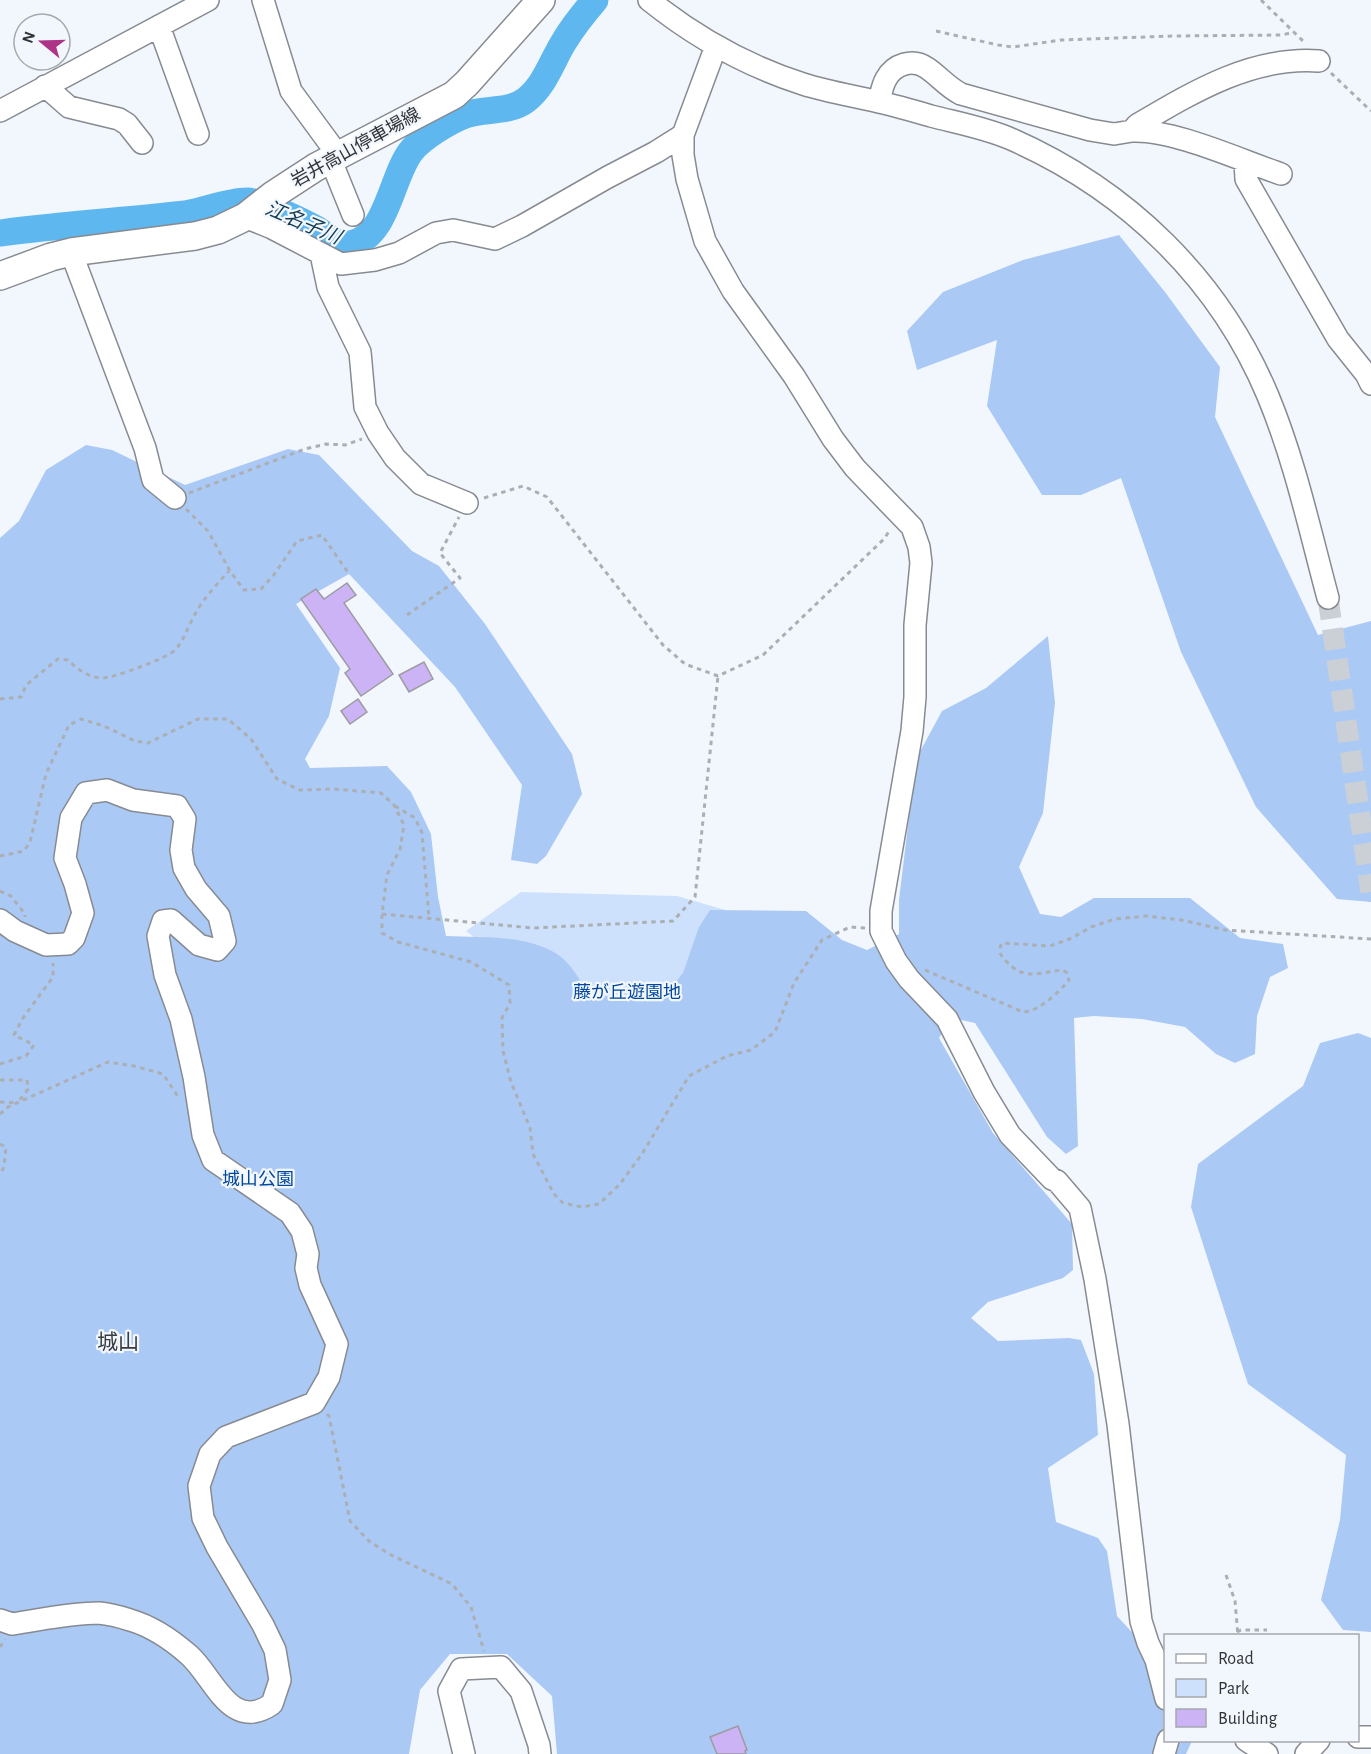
<svg xmlns="http://www.w3.org/2000/svg" width="1371" height="1754" font-family="'Alegreya Sans','Noto Sans JP',sans-serif">
	<style>
		.green { fill: #cde1fc }
		.forest { fill: #abc9f5 }
		.lines { fill: none; stroke-linecap: round; stroke-linejoin: round }
		.river { stroke: #5eb7ee; stroke-width: 27 }
		.building { fill: #cbb3f5; stroke: #9d9ba2; stroke-width: 1.5 }
		.minor-tunnel { stroke: #cbd0d6; stroke-width: 21; stroke-dasharray: 21 10; stroke-linecap: butt }
		.minor-casing { stroke: #878b91; stroke-width: 24 }
		.major-casing { stroke: #878b91; stroke-width: 30 }
		.path { stroke: #abafb4; stroke-width: 3; stroke-dasharray: 4.5 4.5; stroke-linecap: butt }
		.minor { stroke: #fff; stroke-width: 21 }
		.major { stroke: #fff; stroke-width: 27 }
		.labels { text-anchor: middle; dominant-baseline: central; stroke-width: 4.5; stroke-linejoin: round; paint-order: stroke }
		.street-label { font-size: 18px; fill: #313335; stroke: #f2f7fe }
		.park-label { font-size: 18px; fill: #024799; stroke: #f2f7fe }
		.water-label { font-size: 20px; font-style: italic; fill: #163c53; stroke: #f2f7fe }
		.quarter-label { font-size: 21px; fill: #393d42; stroke: #f2f7fe }
	</style>
	<rect width="100%" height="100%" fill="#f2f7fe"/>
	<path class="green" d="M521,892l156,4 83,24 -55,149 -187,-98 -52,-40z"/>
	<path class="forest" d="M1119,235l46,57 55,75 -5,50 103,218 53,-14v281l-34,-3 -81,-92 -75,-155 -60,-174 -40,17h-39l-55,-89 10,-66 -80,30 -10,-39 36,-39 80,-32z
		M86,445l26,5 73,35 103,-36 31,6 93,96 27,15 46,58 87,130 10,40 -36,62 -9,8 -26,-4 11,-75 -67,-98 -106,-113 -53,30 44,64 -11,48 -24,43 5,9 77,-2 24,26 20,42 7,63 8,39c37,2 79,-2 111,18 14,9 24,27 31,41l28,2 49,-2 18,-22 16,-46 11,-17 96,1 36,29 25,10 32,-16v-34l17,-141 26,-48 44,-23 62,-52 7,67 -12,110 -24,54 21,47 21,3 33,-19h96l50,40 43,6 5,24 -18,9 -13,39 -2,38 -20,9 -19,-9 -31,-27 -43,-8 -48,-3 -20,2 4,128 -12,8 -19,-17 -72,-114 -23,-5 -13,20 54,95 79,91 1,46 -10,8 -75,24 -17,16 27,23 71,-3 12,2 13,34 4,61 -50,33 8,54 42,16 9,13 10,65 48,52 1,72 26,1 -6,13h-629l-5,-58 -45,-42h-57l-30,36 -11,64h-409v-1216l19,-17 27,-51z
		M1358,1033l13,5v594l-28,-2 -22,-30 19,-80 6,-65 -98,-71 -57,-177 7,-43 105,-78 17,-43z"/>
	<g class="lines">
		<path class="river" d="M0,233c61,-8 123,-12 185,-19 20,-3 42,-13 62,-13 14,0 57,21 71,29 10,7 19,16 32,14 38,-6 41,-69 62,-94 11,-13 37,-29 53,-35 20,-7 44,-2 61,-15 20,-16 26,-40 39,-60 9,-15 19,-27 30,-40"/>
	</g>
	<path class="building" d="M347,583l9,12 -12,8 49,71 -32,22 -16,-23 5,-4 -49,-70 15,-10 8,10z
		M424,662l9,17 -24,13 -10,-17z
		M358,699l9,13 -17,12 -9,-13z
		M738,1726l9,24 -2,1 1,3h-29l-7,-17z"/>
	<g class="lines">
		<path class="minor-tunnel" d="M1328,598l43,294"/>
		<defs>
			<path id="minor" d="M263,0l28,91 47,64
				M649,0c46,37 98,66 154,84 25,8 51,12 76,18 18,4 35,9 52,14 27,7 55,12 80,23 116,51 208,140 257,257 27,65 42,135 60,202
				M159,26l39,108
				M716,46l-33,89v20l4,24 18,62 28,50 61,85 39,63 22,29 57,59 7,20 2,16 -6,62v72l-3,34 -31,180v20l15,30 13,18 38,40 37,73 26,43 42,44 5,2 23,27 15,71 23,145 23,197 7,22 8,17 10,39
				M45,86l24,21 50,12 8,5 15,19
				M879,102c2,-8 3,-16 7,-23 8,-15 27,-21 41,-11 12,8 20,19 34,26l129,36 24,4 18,-3 5,-6c56,-33 115,-69 182,-64
				M0,111l208,-111
				M1132,131c41,-2 108,29 149,43
				M327,161l7,7 19,47
				M1245,162l1,17 92,160 28,35 5,10
				M245,217l27,11 69,36 34,-4 24,-7 37,-20 17,-3 42,9 27,-13 86,-49 48,-25 27,-17
				M71,252l74,196 8,32 22,18
				M321,254l7,33 32,65 5,55 13,26 17,25 26,26 46,19
				M0,920l15,11 31,14 22,-1 6,-6 9,-25 -8,-29 -10,-26 6,-40 15,-25 21,-3 26,10 44,6 8,13 -4,31 3,18 12,21 23,27 6,25 -8,9 -18,-5 -28,-25 -8,1 -5,15 7,39 16,44 13,58 9,58 10,25 77,53 12,18 6,23 -2,14 4,17 27,59 -8,33 -15,26 -88,34 -16,17 -11,32 4,32 14,29 46,78 12,25 5,30 -8,24c-42,29 -58,-27 -83,-49 -16,-14 -38,-29 -59,-35 -9,-3 -21,-6 -31,-7 -29,0 -59,7 -87,11l-12,-4
				M1358,1737h13
				M1246,1740l21,14
				M464,1754l-15,-63 12,-22 40,-2 20,24 18,54 1,9
				M1164,1754l4,-14
				M1306,1754l13,-14"/>
			<path id="major" d="M0,276l51,-19 20,-5 124,-16 23,-6 27,-13 28,-22 43,-28 138,-72 13,-12 74,-83"/>
		</defs>
		<use href="#minor" class="minor-casing"/>
		<use href="#major" class="major-casing"/>
		<path class="path" d="M1261,0l44,43
			M936,31l62,14 15,2 48,-7 111,-4 110,-1 12,-3
			M1331,73l40,38
			M189,493l116,-44 21,-5 19,1 17,-6
			M484,498l39,-12 24,11 116,148 22,19 33,12 45,-21 122,-117 5,-9
			M186,509l22,22 22,40 14,19 17,-1 12,-13 24,-35 25,-6 27,39
			M407,615l53,-37 -20,-25 19,-36
			M0,699l21,-2 5,-12 32,-26 10,1c9,9 21,18 35,18 10,0 67,-21 72,-28 9,-10 12,-21 18,-32 9,-18 23,-33 36,-47
			M395,806l20,12 7,15 7,85
			M0,856l24,-5 6,-9 16,-68 23,-49 12,-6 23,7 31,15 13,2 50,-24h30l23,20 26,40 22,11 35,-1 47,4 13,12 10,20 -4,24 -13,26 -5,39v19l16,9 73,20 38,23 1,18 -8,15 1,33 8,31 19,46 3,26 21,40 9,9 19,4 17,-3 21,-20 22,-30 47,-78 38,-20 24,-6 24,-18 19,-49 28,-43 28,-13 15,1
			M0,891l11,5 14,18v3
			M382,914l151,14 140,-7 22,-24 23,-221
			M925,970l98,42c17,-1 35,-19 46,-32l-2,-7 -4,-3c-25,2 -38,12 -58,-10 -5,-5 -7,-10 -3,-17l48,3 22,-8 19,-11 24,-8 32,-3 34,4 44,10 146,9
			M0,1064l26,-8 8,-11 -20,-10 9,-17 30,-41v-14
			M0,1080h27l1,9 -9,12
			M0,1102l17,1
			M0,1114l8,-7 100,-45 26,4 29,8 16,24
			M0,1144l6,3 -2,20 -4,7
			M327,1414l2,2 21,105 19,20 20,13 63,30 19,23 13,44
			M1226,1575l9,26 3,35
			M1237,1632l4,-2h26
			M0,1647l5,-8"/>
		<use href="#minor" class="minor"/>
		<use href="#major" class="major"/>
	</g>
	<g class="labels">
		<g class="street-label">
			<text transform="translate(356 148) rotate(-29)">岩井高山停車場線</text>
		</g>
		<g class="park-label">
			<text x="627" y="993">藤が丘遊園地</text>
			<text x="258" y="1180">城山公園</text>
		</g>
		<g class="water-label">
			<text transform="translate(303 223) rotate(23)">江名子川</text>
		</g>
		<g class="quarter-label">
			<text x="118" y="1342">城山</text>
		</g>
	</g>
	<rect x="1164" y="1634" width="195" height="108" fill="#f2f7fe" stroke="#a5a9ae" stroke-width="1.5"/>
	<rect x="1176" y="1654" width="30" height="9" fill="#ffffff" stroke="#a5a9ae" stroke-width="1.5"/>
	<text x="1218" y="1664" font-size="18" fill="#313335">Road</text>
	<rect x="1176" y="1679" width="30" height="18" fill="#cde1fc" stroke="#a5a9ae" stroke-width="1.5"/>
	<text x="1218" y="1694" font-size="18" fill="#313335">Park</text>
	<rect x="1176" y="1709" width="30" height="18" fill="#cbb3f5" stroke="#a5a9ae" stroke-width="1.5"/>
	<text x="1218" y="1724" font-size="18" fill="#313335">Building</text>
	<g transform="translate(42 42) rotate(289)"><circle r="28" fill="#f2f7fe" stroke="#a5a9ae" stroke-width="1.5"/>
	<path d="M0-4.5L10 22L0 15L-10 22Z" fill="#ae3487"/>
	<text y="-9" font-size="16" font-weight="bold" text-anchor="middle" fill="#313335">N</text>
	</g>
</svg>
